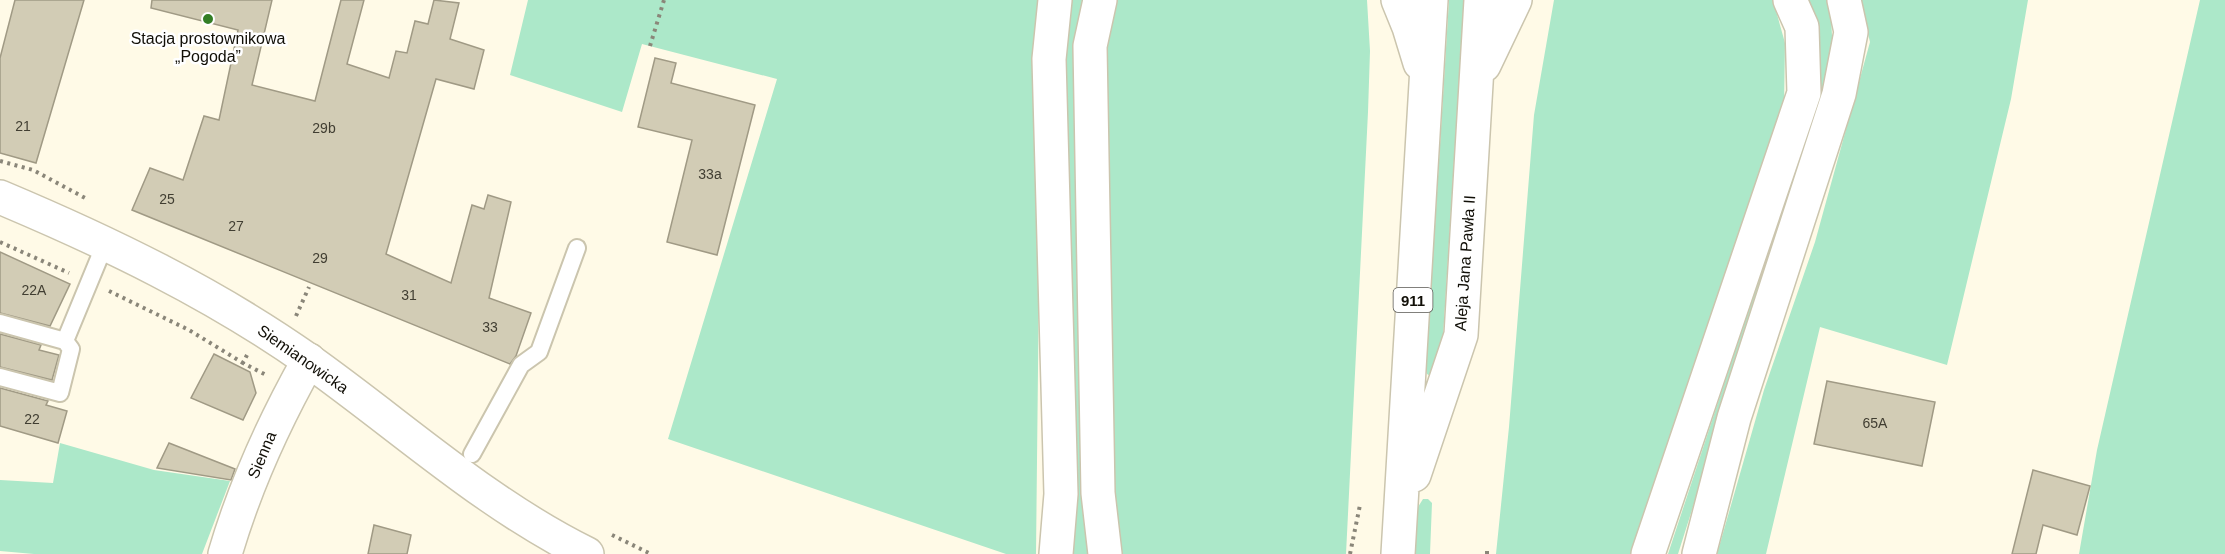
<svg xmlns="http://www.w3.org/2000/svg" width="2225" height="554" font-family="Helvetica,sans-serif">
	<style>
		.green { fill: #ace8c9 }
		.building { fill: #d2ccb5; stroke: #a09a85; stroke-width: 1.5 }
		.lines { fill: none; stroke-linecap: round; stroke-linejoin: round }
		.service-casing { stroke: #cbc5ae; stroke-width: 20 }
		.minor-casing { stroke: #cbc5ae; stroke-width: 36 }
		.secondary-casing { stroke: #cbc5ae; stroke-width: 36 }
		.primary-casing { stroke: #cbc5ae; stroke-width: 36 }
		.path { stroke: #8a8679; stroke-width: 4; stroke-dasharray: 3 4.5; stroke-linecap: butt }
		.service { stroke: #fff; stroke-width: 16 }
		.minor { stroke: #fff; stroke-width: 33 }
		.secondary { stroke: #fff; stroke-width: 33 }
		.primary { stroke: #fff; stroke-width: 33 }
		.poi-dot { fill: #337e25; stroke: #fff; stroke-width: 2 }
		.labels { text-anchor: middle; dominant-baseline: central; stroke-width: 5; stroke-linejoin: round; paint-order: stroke }
		.number-label { font-size: 14px; fill: #413e32 }
		.shield { fill: #fff; stroke: #585751; stroke-width: 1.5 }
		.shield-label { font-size: 15px; font-weight: bold; fill: #110f07 }
		.poi-label { font-size: 16px; fill: #110f07; stroke: #fff }
		.street-label { font-size: 16px; fill: #110f07; stroke: #fff }
	</style>
	<rect width="100%" height="100%" fill="#fffae7"/>
	<path class="green" d="M528,0h514l-6,554h-30l-338,-115 109,-360 -135,-35 -20,68 -112,-37z
		M1072,0h10l-6,34 12,520h-17l-7,-457 1,-50z
		M1115,0h252l3,51 -2,61 -22,442h-230l-11,-511z
		M1449,0h15l-23,370 -9,7 -5,-3 -1,-4z
		M1554,0h219l12,43 -1,64 -145,447h-143l13,-127 25,-312z
		M1805,0h25l3,53 -3,22 -152,479h-10l138,-418z
		M1860,0h168l-17,99 -64,266 -127,-38 -54,227h-49l47,-164 51,-148 55,-200z
		M2200,0h25v554h-146l18,-104z
		M60,443l94,27 76,11 -28,73h-168l-34,-3v-71l53,3z
		M1423,499h5l4,4 -2,51h-15l3,-47z"/>
	<path class="building" d="M15,0h69l-48,163 -36,-10v-95z
		M152,0h120l-20,85 63,16 26,-101h23l-17,64 42,14 7,-27 11,2 8,-32 13,3 6,-24 25,3 -9,36 34,11 -10,39 -38,-10 -50,175 65,29 21,-78 12,4 4,-14 23,7 -22,96 42,15 -15,43 -6,8 -378,-154 18,-42 33,12 21,-64 15,4 19,-90 -87,-22z
		M655,58l21,5 -5,20 84,22 -38,150 -50,-13 25,-102 -54,-13z
		M0,252l70,32 -20,42 -50,-13z
		M0,334l41,11 -2,5 20,5 -7,25 -52,-13z
		M214,354l36,18 6,21 -13,27 -52,-22z
		M1827,381l108,21 -13,64 -108,-22z
		M0,388l48,13 -2,4 21,6 -9,32 -58,-17z
		M169,443l66,26 -4,11 -74,-12z
		M2033,470l57,16 -13,49 -34,-10 -7,29h-24z
		M374,525l37,10 -4,19h-39z"/>
	<g class="lines">
		<defs>
			<path id="service" d="M0,323l65,18
				M0,377l60,16 11,-44 -6,-8 40,-97
				M472,454l49,-89 18,-13 38,-104"/>
			<path id="minor" d="M225,554c20,-68 49,-132 84,-194"/>
			<path id="secondary" d="M0,197c107,45 213,96 308,163 93,66 176,143 279,194"/>
			<path id="primary" d="M1055,0l-6,59 12,435 -5,60
				M1100,0l-10,46 8,447 7,61
				M1398,0l11,27 11,36
				M1484,65l31,-65
				M1414,475l47,-140 20,-335
				M1398,554l33,-554
				M1648,554l156,-461 -2,-66 -12,-27
				M1699,554l35,-136 105,-324 12,-62 -7,-32"/>
		</defs>
		<use href="#service" class="service-casing"/>
		<use href="#minor" class="minor-casing"/>
		<use href="#secondary" class="secondary-casing"/>
		<use href="#primary" class="primary-casing"/>
		<path class="path" d="M650,46l14,-46
			M0,161l33,9 54,29
			M0,242l69,31
			M109,291l80,39 54,33
			M296,316l13,-29
			M247,355l-4,8 25,13
			M612,535l39,19
			M1350,554l10,-49
			M1487,554v-4"/>
		<use href="#service" class="service"/>
		<use href="#minor" class="minor"/>
		<use href="#secondary" class="secondary"/>
		<use href="#primary" class="primary"/>
	</g>
	<circle class="poi-dot" cx="208" cy="19" r="6"/>
	<g class="labels">
		<g class="number-label">
			<text x="23" y="126">21</text>
			<text x="324" y="128">29b</text>
			<text x="710" y="174">33a</text>
			<text x="167" y="199">25</text>
			<text x="236" y="226">27</text>
			<text x="320" y="258">29</text>
			<text x="34" y="290">22A</text>
			<text x="409" y="295">31</text>
			<text x="490" y="327">33</text>
			<text x="32" y="419">22</text>
			<text x="1875" y="423">65A</text>
		</g>
		<rect class="shield" x="1393.5" y="288" width="39" height="24" rx="4.5"/>
		<g class="shield-label">
			<text x="1413" y="300">911</text>
		</g>
		<g class="poi-label">
			<text x="208" y="38">Stacja prostownikowa<tspan x="208" dy="18">„Pogoda”</tspan></text>
		</g>
		<g class="street-label">
			<text transform="translate(1465 263) rotate(-86)">Aleja Jana Pawła II</text>
			<text transform="translate(303 359) rotate(35)">Siemianowicka</text>
			<text transform="translate(262 455) rotate(-67)">Sienna</text>
		</g>
	</g>
</svg>
